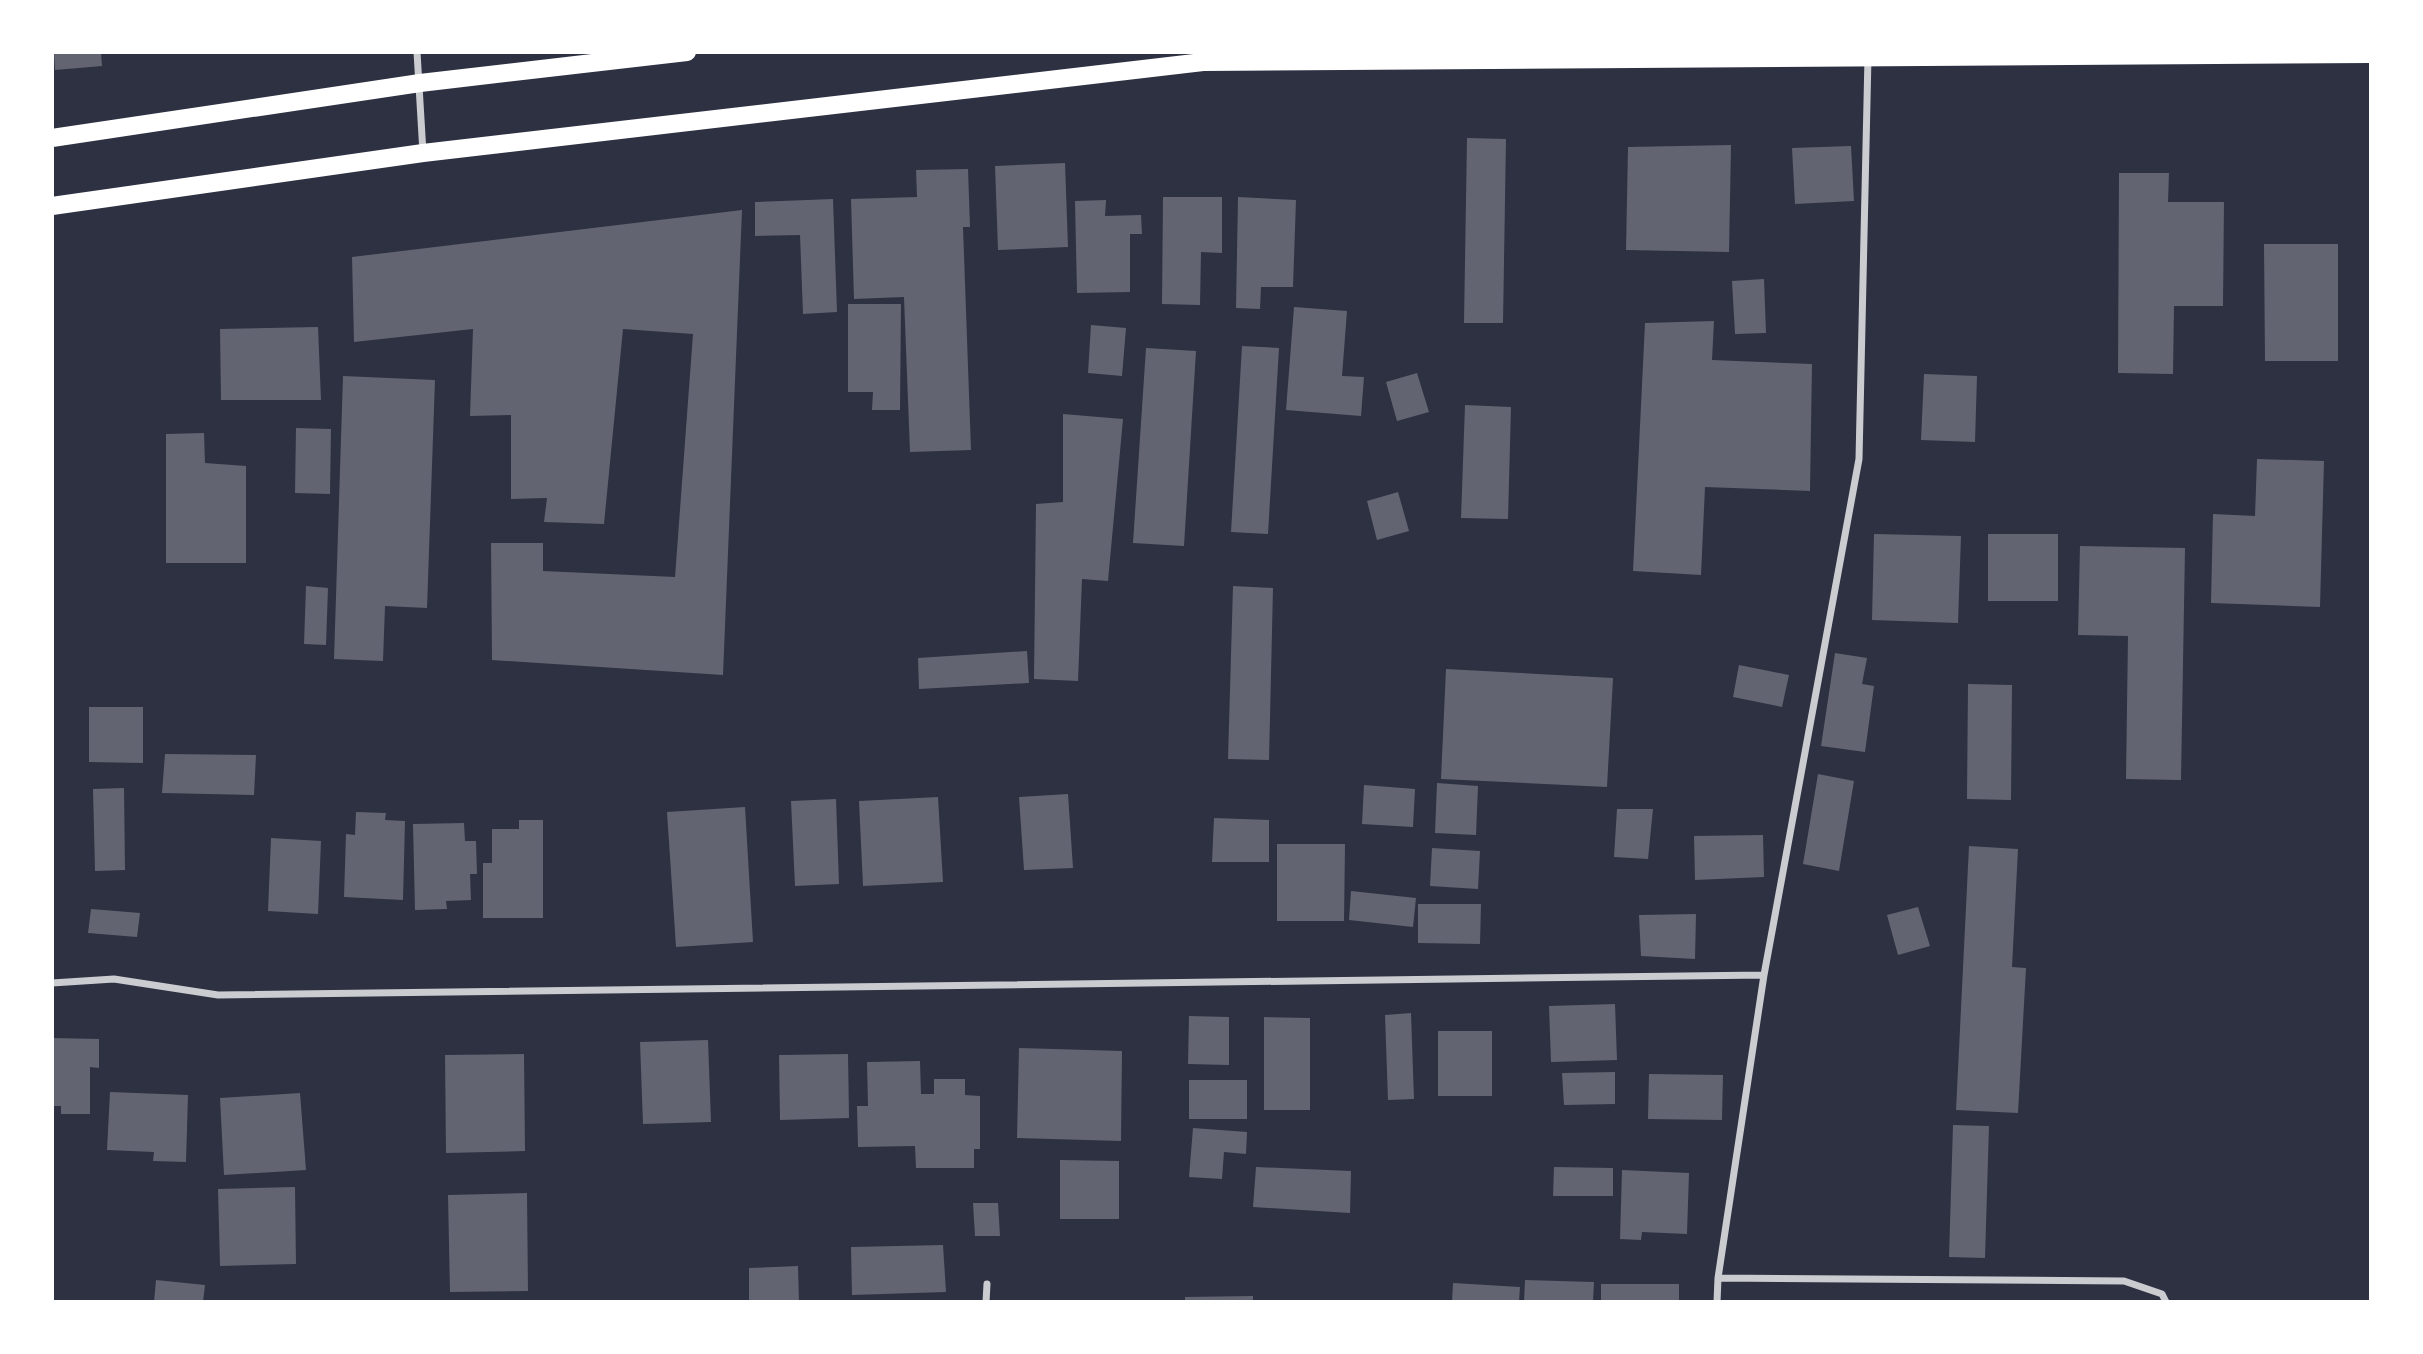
<svg xmlns="http://www.w3.org/2000/svg" width="2423" height="1354" font-family="Barlow,sans-serif">
	<style>
		.building { fill: #626471 }
		.lines { fill: none; stroke-linecap: round; stroke-linejoin: round }
		.minor { stroke: #caccd0; stroke-width: 7 }
		.primary { stroke: #fff; stroke-width: 18 }
	</style>
	<rect width="100%" height="100%" fill="#2d3142"/>
	<path class="building" d="M54,52h47l1,14 -47,4z
		M1467,138l39,1 -3,184h-39z
		M1731,145l-2,107 -103,-2 2,-103z
		M1851,146l3,55 -59,3 -3,-56z
		M1065,163l3,84 -70,3 -3,-84z
		M968,169l2,58h-7l8,223 -61,2 -6,-155 -50,2 -3,-100 66,-2 -1,-27z
		M2119,173h50l-1,29h56l-1,104h-49l-1,68 -55,-1z
		M1163,197h59v56l-21,-1 -1,53 -38,-1z
		M1238,197l58,3 -3,87h-32l-1,22 -24,-1z
		M833,199l4,113 -34,2 -3,-79 -45,1v-34z
		M1106,200l-1,16 36,-1 1,19h-12v58l-53,1 -2,-92z
		M742,210l-19,465 -231,-15 -1,-117h52v28l132,6 18,-243 -70,-5 -19,195 -60,-2 3,-24 -36,1v-84l-41,1 3,-87 -119,13 -2,-85z
		M2264,244h74v117h-73z
		M1764,279l2,54 -31,1 -3,-53z
		M848,304h53l-1,106h-28l1,-18h-25z
		M1294,307l53,4 -5,65 22,1 -3,39 -75,-6z
		M1714,321l-2,39 100,4 -2,127 -105,-4 -4,88 -68,-4 12,-248z
		M1091,325l35,3 -4,48 -34,-3z
		M318,327l3,73h-100l-1,-71z
		M1242,346l37,2 -11,186 -37,-2z
		M1146,348l50,3 -12,195 -51,-3z
		M1417,373l12,39 -32,9 -11,-39z
		M1924,374l53,2 -2,66 -54,-2z
		M343,376l92,4 -8,228 -42,-2 -2,55 -49,-2z
		M1465,405l46,2 -3,112 -47,-1z
		M1063,414l60,5 -15,162 -26,-2 -4,102 -44,-2 2,-175 27,-2z
		M296,428l35,1 -1,65 -35,-1z
		M204,433l1,30 41,3v97h-80v-129z
		M2257,459l67,2 -4,146 -109,-4 2,-89 42,2z
		M1398,492l11,39 -32,9 -10,-39z
		M1874,534l87,2 -3,87 -86,-3z
		M1988,534h70v67h-70z
		M2080,546l105,2 -4,232 -55,-1 2,-143 -50,-1z
		M306,586l22,2 -2,57 -22,-1z
		M1233,586l40,2 -4,172 -41,-1z
		M1027,651l2,32 -110,6 -1,-31z
		M1835,653l32,5 -5,26 12,2 -9,66 -44,-6z
		M1739,665l50,10 -7,32 -49,-10z
		M1446,669l167,9 -6,109 -166,-8z
		M1968,684l44,1 -1,115 -44,-1z
		M89,707h54v56l-54,-1z
		M165,754l91,1 -2,40 -92,-2z
		M1818,774l36,7 -15,90 -36,-7z
		M1437,783l41,3 -2,49 -41,-2z
		M1364,785l51,4 -2,38 -51,-3z
		M124,788l1,82 -30,1 -2,-82z
		M1068,794l5,74 -49,2 -5,-73z
		M938,797l5,85 -80,4 -4,-85z
		M836,799l3,85 -44,2 -4,-85z
		M745,807l8,135 -77,5 -9,-135z
		M1617,809h36l-5,50 -34,-2z
		M356,812l30,1 -1,7 20,1 -2,79 -59,-3 2,-63 9,1z
		M1214,818l55,2v42h-57z
		M519,820h24v98h-60v-55h9v-34h27z
		M464,823l1,18h11l1,33h-7l1,26 -25,1 1,8 -32,1 -2,-86z
		M1763,835l1,42 -69,3 -1,-44z
		M271,838l50,3 -3,73 -50,-3z
		M1277,844h68l-1,77h-67z
		M1969,846l49,3 -6,118 14,1 -8,145 -62,-3z
		M1432,848l48,3 -2,38 -48,-3z
		M1351,891l65,7 -3,29 -64,-7z
		M1418,904h63l-1,40 -62,-1z
		M1918,907l12,39 -32,9 -11,-40z
		M91,909l49,4 -3,24 -49,-4z
		M1696,914l-1,45 -54,-3 -2,-41z
		M1615,1004l2,56 -66,2 -2,-56z
		M1411,1013l3,86 -26,1 -3,-85z
		M1189,1016l40,1v48l-41,-1z
		M1264,1017l46,1v92h-46z
		M1438,1031h54v65h-54z
		M52,1038l47,1v29l-9,-1v47h-29v-8h-9z
		M708,1040l3,82 -68,2 -3,-82z
		M1019,1048l103,3 -1,90 -104,-3z
		M524,1054l1,97 -79,2 -1,-98z
		M848,1054l1,64 -69,2 -1,-65z
		M920,1061l1,33h13v-15h31v16l15,1v53h-6v19h-58l-1,-22 -57,1 -1,-41h11l-1,-44z
		M1615,1072v32l-51,1 -2,-32z
		M1649,1074l74,1 -1,45 -74,-1z
		M1189,1080h58v39h-58z
		M110,1092l78,3 -2,67 -33,-1 1,-9 -47,-2z
		M300,1093l6,77 -82,5 -4,-77z
		M1953,1125l36,1 -4,132 -36,-1z
		M1193,1128l54,4 -1,22 -22,-2 -2,27 -33,-2z
		M1060,1160l59,1v58h-59z
		M1256,1167l95,4 -1,42 -97,-6z
		M1554,1167l59,1v28h-60z
		M1622,1170l67,3 -2,61 -45,-2 -1,8 -21,-1z
		M295,1187l1,77 -76,2 -2,-77z
		M527,1193l1,98 -78,1 -2,-97z
		M973,1203h25l2,33h-25z
		M943,1245l3,47 -94,3 -1,-48z
		M798,1266l1,36h-50v-34z
		M156,1280l49,5 -2,17h-49z
		M1525,1280l69,2 -1,20h-69z
		M1453,1283l67,4 -1,15h-67z
		M1601,1284h78v18h-78z
		M1253,1296v6h-68v-5z"/>
	<g class="lines">
		<path class="minor" d="M417,52l6,101
			M52,983l62,-4 104,16 1546,-20
			M1718,1278l406,3 38,13 4,8
			M986,1302l1,-18
			M1717,1302l1,-24 46,-303 95,-516 9,-402"/>
		<path class="primary" d="M52,138l368,-55 267,-31
			M52,206l371,-53 780,-91 1167,-8"/>
	</g>
	<rect width="2423" height="1354" fill="none" stroke="#ffffff" stroke-width="108"/>
</svg>
